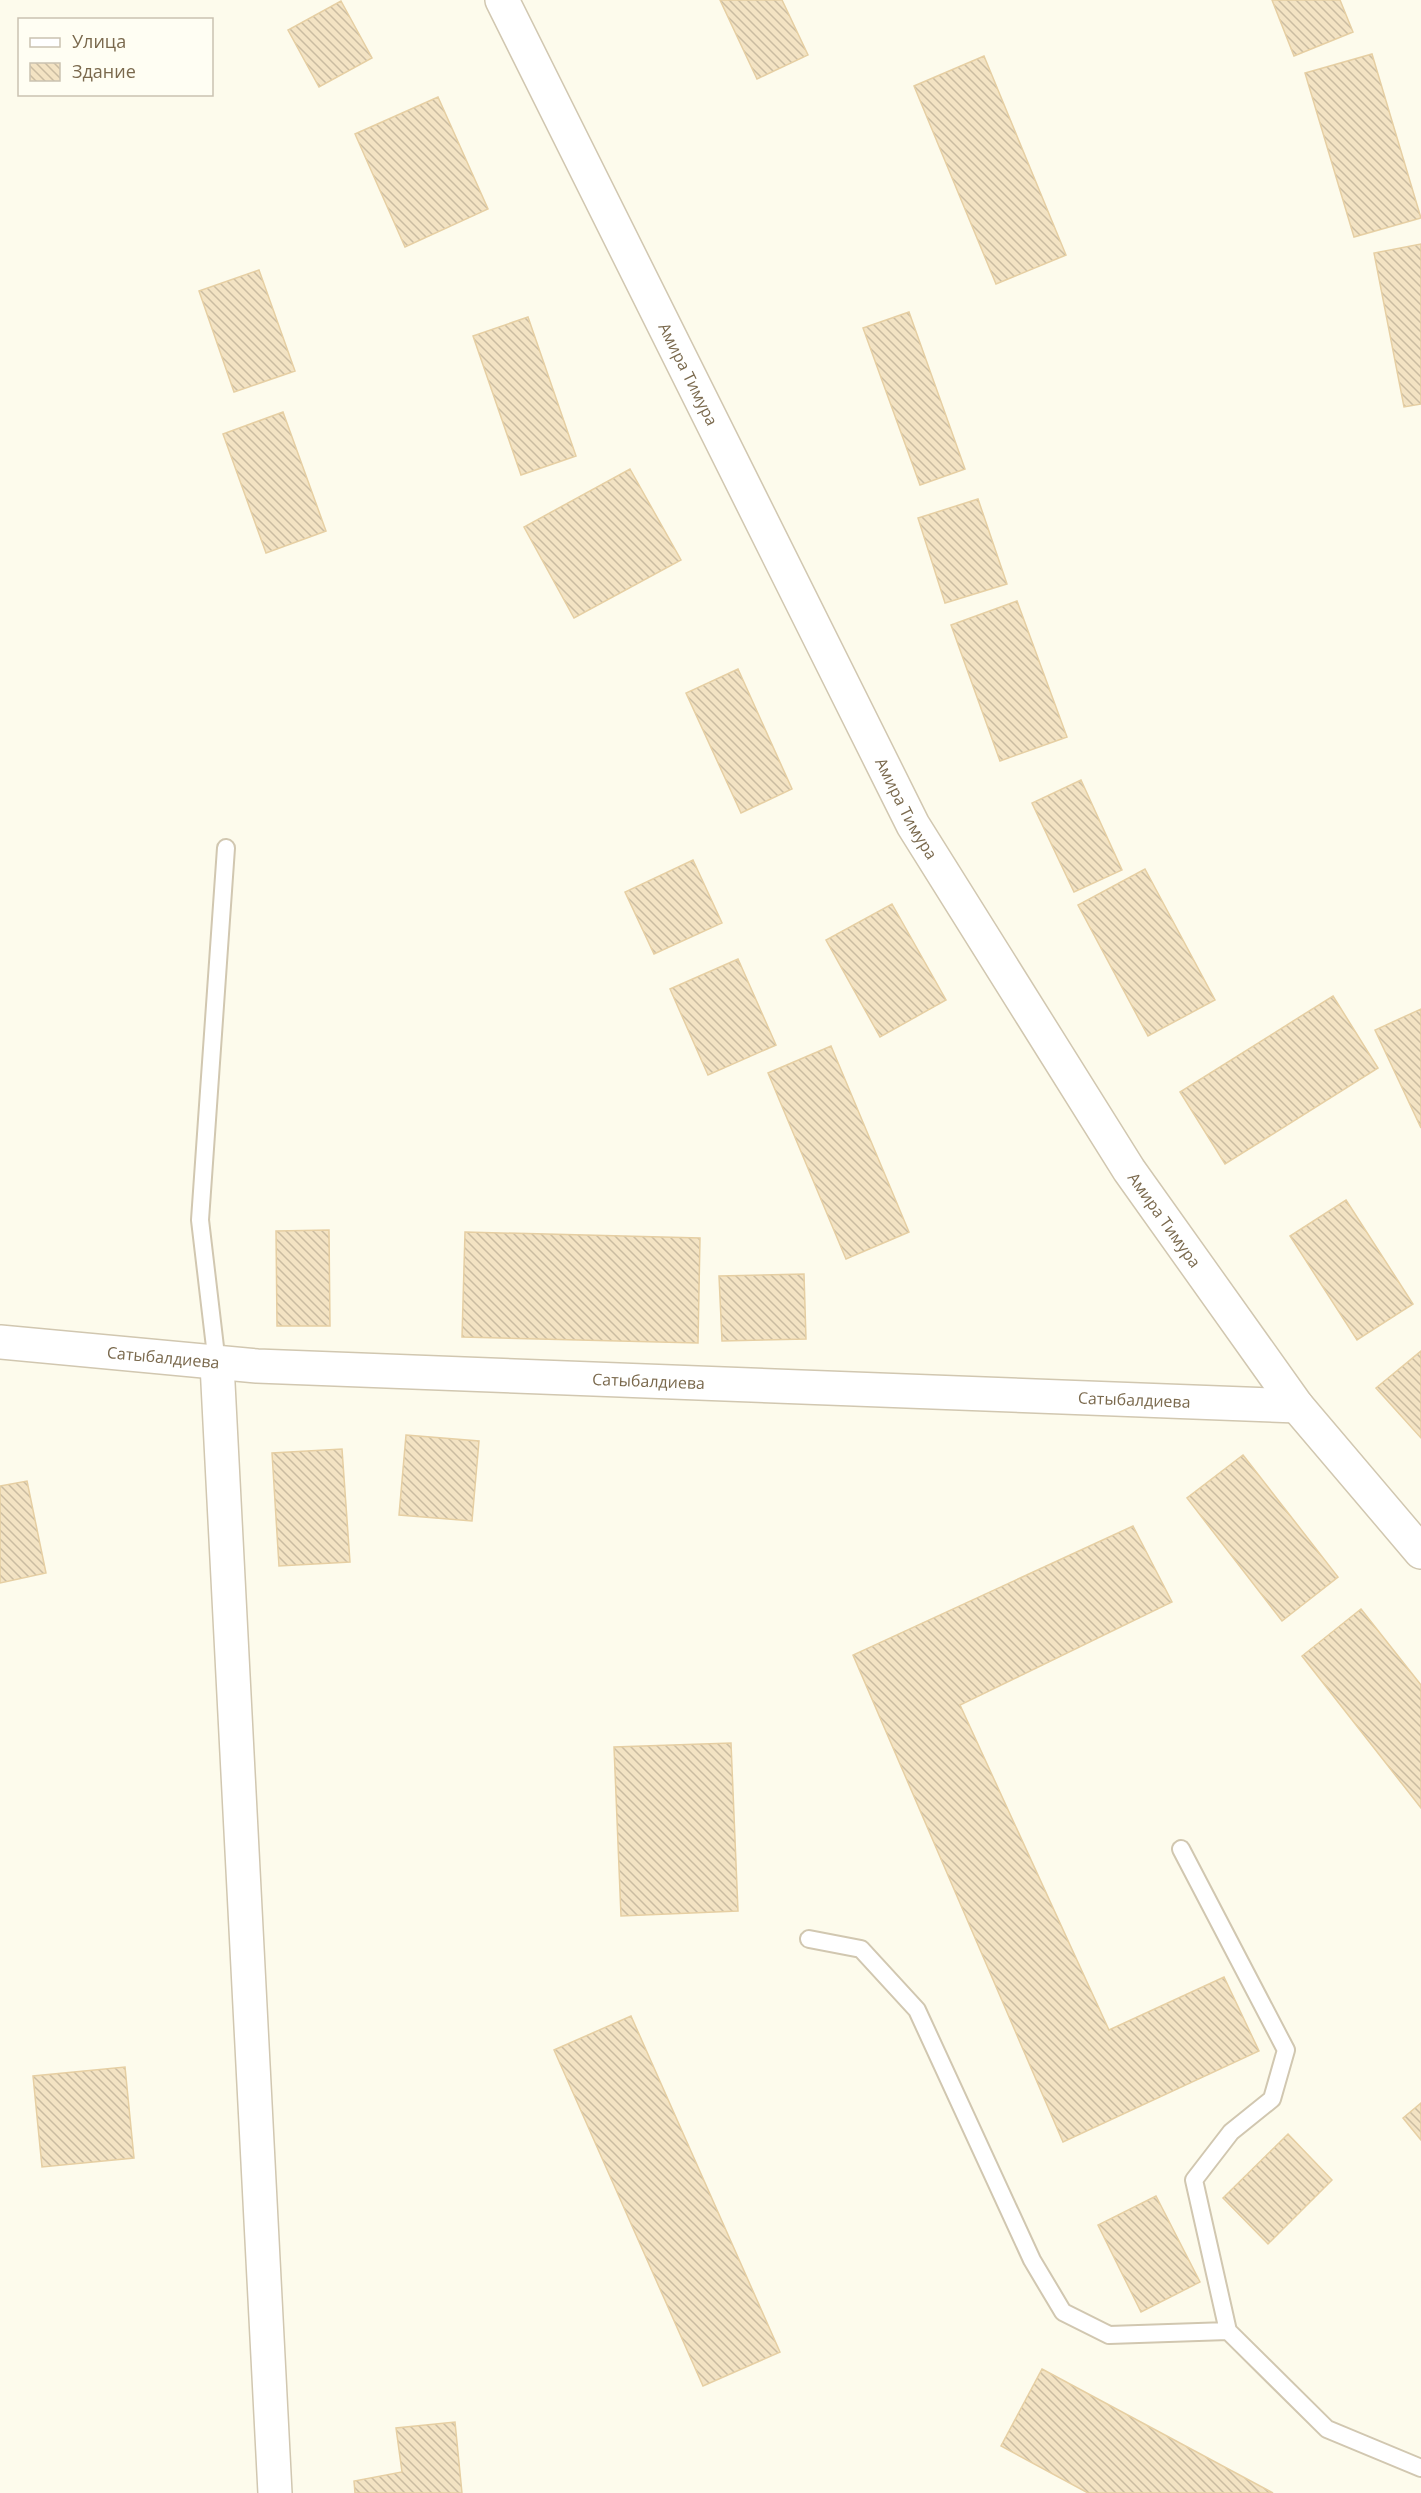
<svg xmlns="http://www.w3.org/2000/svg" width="1421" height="2493" font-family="'Open Sans',sans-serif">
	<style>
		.building { fill: url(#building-back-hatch); stroke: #e6cfa3; stroke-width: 1.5 }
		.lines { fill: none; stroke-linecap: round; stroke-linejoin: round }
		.service-casing { stroke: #d1c7b0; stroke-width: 20 }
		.minor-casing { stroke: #d1c7b0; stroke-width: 36 }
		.tertiary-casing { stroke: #d1c7b0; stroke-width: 36 }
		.service { stroke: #fff; stroke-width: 16 }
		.minor { stroke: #fff; stroke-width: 33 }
		.tertiary { stroke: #fff; stroke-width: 33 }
		.labels { text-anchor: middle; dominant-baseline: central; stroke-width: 6; stroke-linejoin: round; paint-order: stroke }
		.street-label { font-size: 16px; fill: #7a694d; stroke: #fffef3 }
	</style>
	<defs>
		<pattern id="building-back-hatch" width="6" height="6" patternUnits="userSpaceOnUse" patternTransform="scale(1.5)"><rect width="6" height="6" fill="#f3e3c3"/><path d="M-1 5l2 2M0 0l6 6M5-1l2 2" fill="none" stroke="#cabca1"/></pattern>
	</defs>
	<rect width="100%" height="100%" fill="#fdfbec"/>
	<path class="building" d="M720,0h62l26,55 -51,24z
		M1272,0h68l13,32 -59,24z
		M341,1l31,57 -53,29 -31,-57z
		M1372,54l49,164 -67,19 -49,-164z
		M984,56l82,199 -70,29 -82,-198z
		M438,97l50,112 -83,38 -50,-113z
		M1421,244v160l-17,3 -30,-154z
		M259,270l36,101 -61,21 -35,-101z
		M909,312l56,157 -45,16 -57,-157z
		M528,317l48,139 -55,19 -48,-139z
		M283,412l43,119 -60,22 -43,-119z
		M630,469l51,91 -107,58 -50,-91z
		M978,499l29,85 -62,19 -27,-85z
		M1017,601l50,136 -67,24 -49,-136z
		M738,669l54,120 -51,24 -55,-120z
		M1081,780l41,90 -48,22 -42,-89z
		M693,860l29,63 -68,31 -29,-62z
		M1145,869l70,131 -67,36 -70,-131z
		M892,904l54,96 -66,37 -54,-97z
		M738,959l38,86 -68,30 -38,-86z
		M1333,996l45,72 -153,96 -45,-72z
		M1421,1009v119l-46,-98z
		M831,1046l78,186 -63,27 -78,-186z
		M1346,1200l67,104 -56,36 -67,-104z
		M329,1230l1,96h-53l-1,-95z
		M465,1232l235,6 -2,105 -236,-6z
		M804,1274l2,65 -84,2 -3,-65z
		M1421,1351v87l-45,-50z
		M406,1435l73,6 -7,80 -73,-6z
		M342,1449l8,113 -71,4 -7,-113z
		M1243,1455l95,122 -56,44 -95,-123z
		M27,1481l19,92 -46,10v-97z
		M1133,1526l39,76 -212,103 149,325 115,-53 35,74 -196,91 -210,-487z
		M1361,1609l60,76v123l-119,-152z
		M731,1743l7,168 -117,5 -7,-169z
		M631,2016l149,336 -77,34 -149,-336z
		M125,2067l9,91 -92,9 -9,-91z
		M1421,2103v37l-18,-22z
		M1288,2134l44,46 -64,64 -45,-46z
		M1156,2196l44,86 -59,30 -43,-87z
		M1042,2369l231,124h-185l-87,-47z
		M455,2422l7,71h-107l-1,-12 48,-9 -6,-44z"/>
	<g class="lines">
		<defs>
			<path id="service" d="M217,1364l-17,-144 26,-372
				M1181,1849l105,201 -14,49 -41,33 -37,48 34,151 99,98 94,39
				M809,1939l52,10 56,61 115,250 31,52 46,23 119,-4"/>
			<g id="minor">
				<path id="s1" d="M0,1342l257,24 1040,40"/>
				<path d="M217,1364l58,1129"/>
			</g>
			<g id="tertiary">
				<path id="s2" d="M502,0l411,825 216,345 168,236 124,146"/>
			</g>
		</defs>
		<use href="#service" class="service-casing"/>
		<use href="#minor" class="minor-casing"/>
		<use href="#tertiary" class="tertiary-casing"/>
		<use href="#service" class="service"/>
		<use href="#minor" class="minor"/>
		<use href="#tertiary" class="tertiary"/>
	</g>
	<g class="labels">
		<g class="street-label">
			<text stroke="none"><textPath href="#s2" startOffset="418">Амира Тимура</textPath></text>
			<text stroke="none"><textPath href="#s2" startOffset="904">Амира Тимура</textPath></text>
			<text stroke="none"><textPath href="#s2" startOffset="1390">Амира Тимура</textPath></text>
			<text stroke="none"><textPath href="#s1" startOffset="164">Сатыбалдиева</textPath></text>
			<text stroke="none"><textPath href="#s1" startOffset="650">Сатыбалдиева</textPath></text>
			<text stroke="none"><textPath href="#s1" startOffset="1136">Сатыбалдиева</textPath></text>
		</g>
	</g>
	<rect x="18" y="18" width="195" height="78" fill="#fffef3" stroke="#cac2b1" stroke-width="1.5"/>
	<rect x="30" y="38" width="30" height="9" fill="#ffffff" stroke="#cac2b1" stroke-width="1.5"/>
	<text x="72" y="48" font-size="18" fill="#7a694d">Улица</text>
	<rect x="30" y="63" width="30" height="18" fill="url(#building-back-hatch)" stroke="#cac2b1" stroke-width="1.5"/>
	<text x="72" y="78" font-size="18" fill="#7a694d">Здание</text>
</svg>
